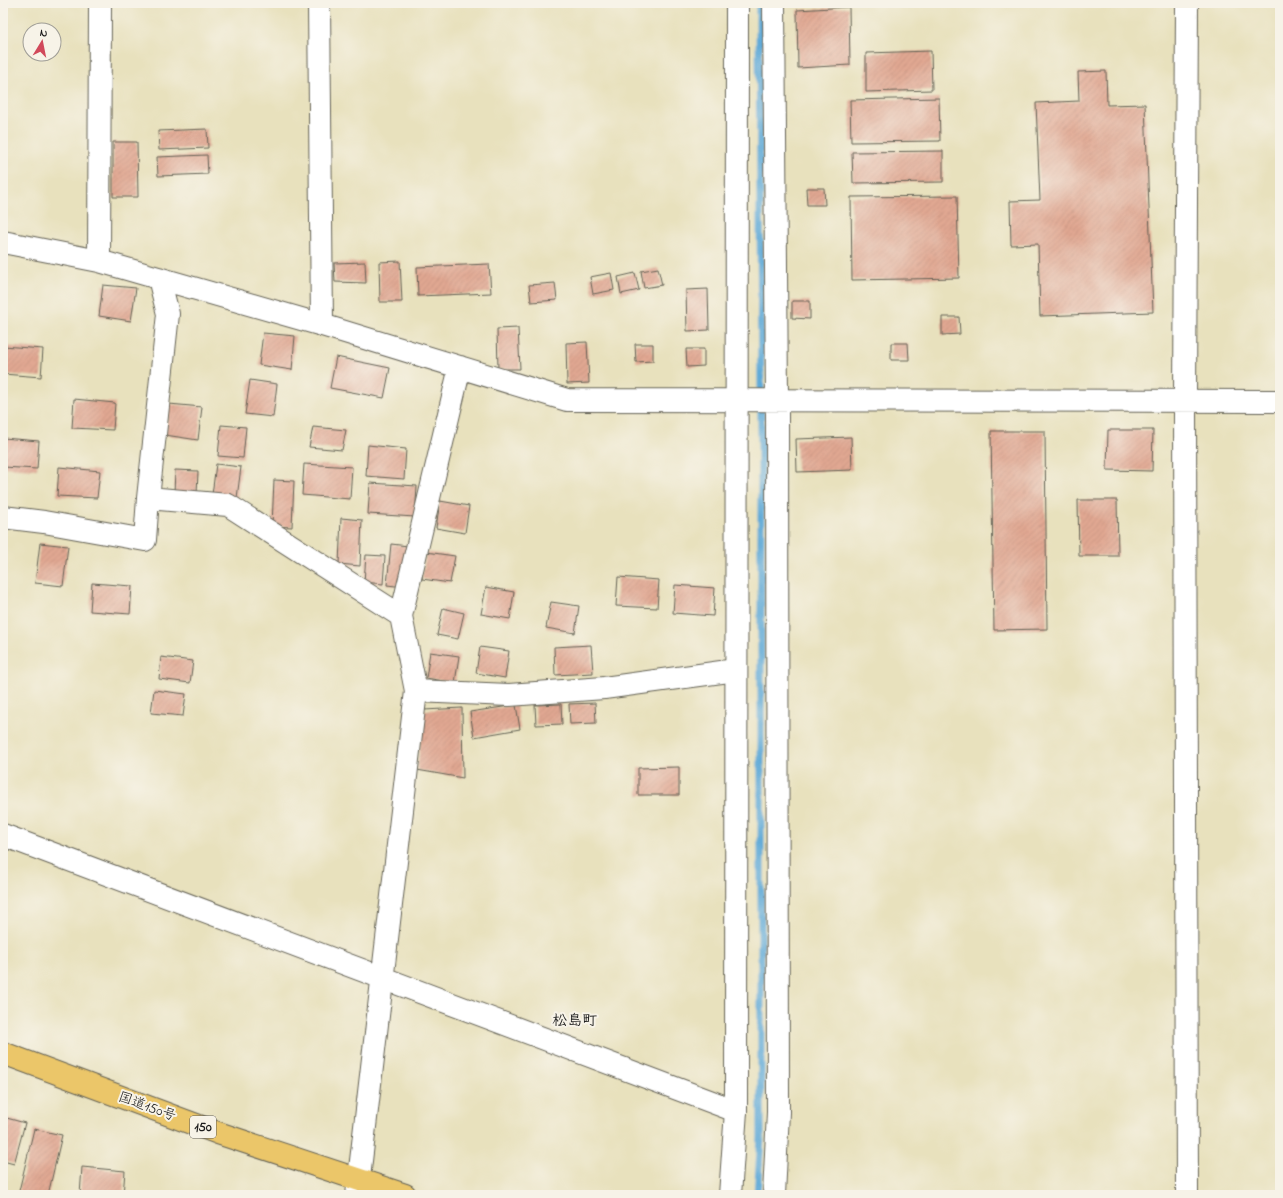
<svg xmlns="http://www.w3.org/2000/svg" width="1283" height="1198" font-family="'Indie Flower','Klee One',sans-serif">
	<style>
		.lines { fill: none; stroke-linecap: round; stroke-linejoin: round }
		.stream { stroke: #60aad8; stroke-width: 7 }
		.building { fill: url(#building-hatch) }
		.minor-casing { stroke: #636154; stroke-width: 24 }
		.tertiary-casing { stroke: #636154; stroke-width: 24 }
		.trunk-casing { stroke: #636154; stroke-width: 24 }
		.minor { stroke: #fff; stroke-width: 22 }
		.tertiary { stroke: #fff; stroke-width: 22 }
		.trunk { stroke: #ebc669; stroke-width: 22 }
		.labels { text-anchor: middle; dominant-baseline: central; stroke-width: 4; stroke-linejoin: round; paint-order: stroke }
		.shield { fill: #f7f3e8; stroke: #5e5c59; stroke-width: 1 }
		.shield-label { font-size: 13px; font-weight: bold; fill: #1c1c1c }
		.street-label { font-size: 14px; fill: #1c1c1c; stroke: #f7f3e8 }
		.neighbourhood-label { font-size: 15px; font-weight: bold; fill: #1c1c1c; stroke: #f7f3e8 }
	</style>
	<defs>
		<pattern id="building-hatch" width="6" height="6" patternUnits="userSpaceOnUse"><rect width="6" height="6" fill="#e1a792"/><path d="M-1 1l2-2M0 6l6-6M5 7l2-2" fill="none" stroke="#c08f7d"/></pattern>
	</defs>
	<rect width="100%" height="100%" fill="#f7f3e8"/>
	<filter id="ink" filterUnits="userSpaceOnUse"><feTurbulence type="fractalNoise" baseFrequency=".025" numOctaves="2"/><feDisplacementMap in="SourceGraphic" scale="8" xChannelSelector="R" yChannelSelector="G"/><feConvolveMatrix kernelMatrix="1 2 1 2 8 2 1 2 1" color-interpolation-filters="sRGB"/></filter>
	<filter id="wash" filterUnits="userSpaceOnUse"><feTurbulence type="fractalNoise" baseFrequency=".012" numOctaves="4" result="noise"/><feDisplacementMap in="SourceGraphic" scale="16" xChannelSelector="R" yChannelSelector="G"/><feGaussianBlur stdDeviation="0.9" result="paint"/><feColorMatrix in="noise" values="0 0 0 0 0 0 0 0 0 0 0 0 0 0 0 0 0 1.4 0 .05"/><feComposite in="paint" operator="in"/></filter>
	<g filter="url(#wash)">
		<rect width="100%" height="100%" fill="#e8e1bd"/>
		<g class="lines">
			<path class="stream" d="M757,1195l4,-57v-749l-2,-386"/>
		</g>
		<g id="blocks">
			<path class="building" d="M849,7l1,58 -52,3 -1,-58z
				M931,51l1,39 -66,2v-39z
				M1106,71l1,34 38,-1 8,208 -113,4 -2,-72 -27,1 -1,-44 30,-1 -4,-97 43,-2 -1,-29z
				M939,98l1,43 -89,1 -1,-42z
				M207,129l1,19 -49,2 -1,-19z
				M113,142h24l1,55h-25z
				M943,151v31l-90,1 -1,-31z
				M207,155l1,19 -50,2 -1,-19z
				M806,188h18l1,17h-18z
				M957,196l2,82 -107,2 -1,-83z
				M400,261l2,41h-22l-1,-40z
				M365,262l1,21 -31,-1 -1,-19z
				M489,264l2,29 -73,3 -1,-29z
				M658,268l4,17 -18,3 -3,-17z
				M611,273l3,17 -21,4 -3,-17z
				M635,273l4,17 -18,4 -3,-17z
				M555,283l2,17 -26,2 -2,-17z
				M103,285l33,3 -5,33 -32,-5z
				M708,289l1,41 -22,1 -1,-41z
				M792,301h18v18l-18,-1z
				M942,317h17l1,17 -18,1z
				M518,328l2,41h-22l-1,-40z
				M263,333l32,3 -3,34 -33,-5z
				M587,342l2,41 -22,1 -1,-41z
				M891,343h17l1,17h-18z
				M635,344h18v17l-17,1z
				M3,346l40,3 -2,28 -38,-3z
				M686,349h18v17l-17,1z
				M336,357l54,11 -6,30 -54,-10z
				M250,380l27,4 -4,33 -28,-3z
				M74,399l41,4 -2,27 -41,-2z
				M169,404l33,3 -4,33 -33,-5z
				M221,425l25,2 -3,31 -25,-2z
				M313,427l33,3 -4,20 -33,-3z
				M1108,430h45l-1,41 -45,-1z
				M991,431h54l2,198 -53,1z
				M851,437l1,33 -55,2 -1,-33z
				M3,438l36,3 -2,28 -34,-2z
				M368,445l38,4 -2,30 -38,-3z
				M216,464l25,3 -4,31 -25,-3z
				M304,464l48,3 -2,32 -48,-4z
				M59,467l41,4 -3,27 -40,-2z
				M175,470l23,1 -1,23 -23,-1z
				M274,480l20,1 -2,46 -20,-1z
				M370,483l47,3 -2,31 -47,-3z
				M1078,500h39l1,56h-39z
				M440,501l29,5 -4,27 -29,-5z
				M341,518l21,2 -2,46 -21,-2z
				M40,543l28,3 -5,40 -28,-3z
				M391,544l17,2 -4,41 -17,-2z
				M426,552l29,4 -5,27 -28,-4z
				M366,555l19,1 -2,28 -19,-2z
				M618,577l41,3 -2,28 -41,-2z
				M92,583l40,3 -2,28 -40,-3z
				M675,585l40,3 -2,28 -40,-3z
				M486,587l28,5 -4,27 -29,-5z
				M551,602l28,4 -4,27 -29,-5z
				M443,608l21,5 -6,26 -21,-4z
				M591,645l2,28 -38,2 -1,-28z
				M480,647l29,4 -4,27 -29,-5z
				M430,652l29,4 -4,27 -29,-5z
				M161,657l32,4 -3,22 -31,-4z
				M154,690l32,4 -3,22 -32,-3z
				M595,703l1,20 -26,1 -1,-20z
				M561,704l1,20 -26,1 -1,-20z
				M516,705l4,24 -46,8 -4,-25z
				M462,708l1,70 -46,-8 7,-60z
				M679,767v28h-41v-27z
				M3,1117l22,6 -11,41 -11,-3z
				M34,1129l28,6 -14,60h-30z
				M82,1167l43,4 -2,24h-43z"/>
		</g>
	</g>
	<g filter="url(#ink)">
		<use href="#blocks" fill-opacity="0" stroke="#636154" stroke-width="1"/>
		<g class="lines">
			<defs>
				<path id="minor" d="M319,3l3,322
					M1187,3l-2,398 2,794
					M3,242l96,19 223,64 245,75 713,1
					M99,261l1,-258
					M148,498l20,-184 -9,-36
					M3,517l41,5 101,18 3,-42 80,7 173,111
					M416,691l93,4 95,-7 132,-18
					M3,835l733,276
					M357,1195l59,-504 -15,-75 59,-249
					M774,1195l4,-83 -1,-713 -3,-396"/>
				<path id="tertiary" d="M730,1195l6,-84 1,-1108"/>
				<path id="trunk" d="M3,1053l215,80 187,62"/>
			</defs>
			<use href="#minor" class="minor-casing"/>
			<use href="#tertiary" class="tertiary-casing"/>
			<use href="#trunk" class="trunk-casing"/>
			<use href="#minor" class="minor"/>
			<use href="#tertiary" class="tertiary"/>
			<use href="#trunk" class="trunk"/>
		</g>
	</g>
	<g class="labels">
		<rect class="shield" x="190" y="1116" width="26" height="22" rx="3"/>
		<g class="shield-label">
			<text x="203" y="1127">150</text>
		</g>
		<g class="street-label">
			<text transform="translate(147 1107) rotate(20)">国道150号</text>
		</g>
		<g class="neighbourhood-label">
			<text x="575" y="1021">松島町</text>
		</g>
	</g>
	<rect width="1283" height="1198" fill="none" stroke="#f7f3e8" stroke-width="16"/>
	<g transform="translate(42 42) rotate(10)"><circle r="19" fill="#f7f3e8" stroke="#9f9d96"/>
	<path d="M0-3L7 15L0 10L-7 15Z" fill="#d1495b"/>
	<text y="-6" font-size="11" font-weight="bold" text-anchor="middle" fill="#1c1c1c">N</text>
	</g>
</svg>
